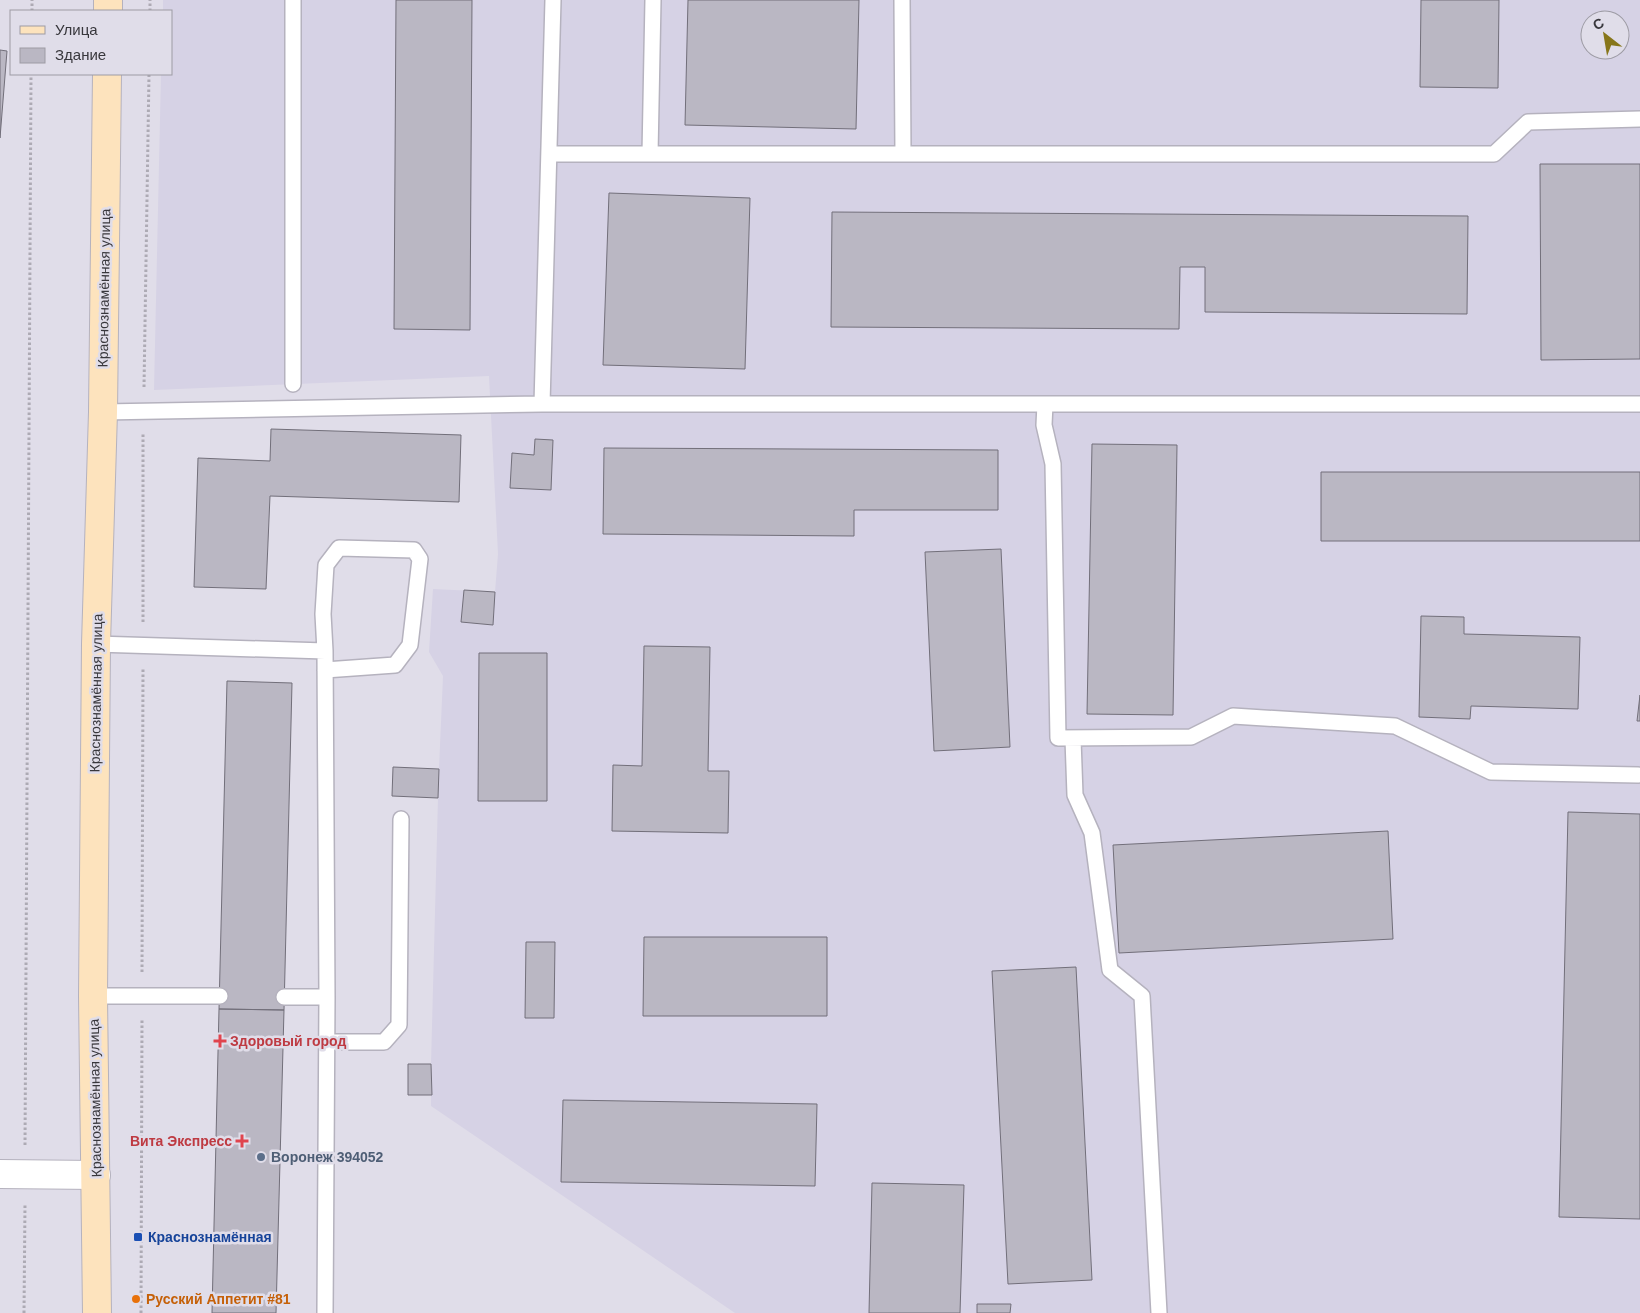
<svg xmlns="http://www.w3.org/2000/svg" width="1640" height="1313" font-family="Helvetica,sans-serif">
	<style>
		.built { fill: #d6d2e5; fill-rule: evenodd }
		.building { fill: #bab7c3; stroke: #726f7a }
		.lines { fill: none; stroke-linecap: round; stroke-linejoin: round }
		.lane-casing { stroke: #b5b2be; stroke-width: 18 }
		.street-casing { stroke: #b5b2be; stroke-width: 30 }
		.secondary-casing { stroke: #b5b2be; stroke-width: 30 }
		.path { stroke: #adaab4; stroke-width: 3; stroke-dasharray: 2.5 2.5; stroke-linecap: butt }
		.lane { stroke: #fff; stroke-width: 15 }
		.street { stroke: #fff; stroke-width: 28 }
		.secondary { stroke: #fde3bd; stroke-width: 28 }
		.health-dot { fill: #e0444e; stroke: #e0dde9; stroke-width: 2 }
		.service-dot { fill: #5c6f8a; stroke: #e0dde9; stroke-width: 2 }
		.transit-dot { fill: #1a4fb4; stroke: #e0dde9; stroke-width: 2 }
		.food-dot { fill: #e8710a; stroke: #e0dde9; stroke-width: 2 }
		.labels { text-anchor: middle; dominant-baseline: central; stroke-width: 5; stroke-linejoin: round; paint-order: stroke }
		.street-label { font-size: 14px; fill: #38373c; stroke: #e0dde9 }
		.health-label { font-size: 14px; font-weight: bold; fill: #be3a42; stroke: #e0dde9; text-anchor: start }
		.service-label { font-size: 14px; font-weight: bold; fill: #4e5e75; stroke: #e0dde9; text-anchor: start }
		.transit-label { font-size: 14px; font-weight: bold; fill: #164399; stroke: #e0dde9; text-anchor: start }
		.food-label { font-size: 14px; font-weight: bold; fill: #c56008; stroke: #e0dde9; text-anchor: start }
	</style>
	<rect width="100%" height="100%" fill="#e0dde9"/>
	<path class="built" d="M163,0h1477v1313h-905l-304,-207v-11h-23v-31h23l7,-266 -45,-31 46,2 4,-93 -14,-24 4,-63 62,3 3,-38 -9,-178 -335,14 7,-316h10v-63h-8zM1590,20h30v30h-30z"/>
	<path class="building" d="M396,0h76l-2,330 -76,-1z
		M688,0h171l-3,129 -171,-4z
		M1421,0h78l-1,88 -78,-1z
		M0,50l7,1 -7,87z
		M1540,164h100v195l-99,1z
		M609,193l141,5 -5,171 -142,-4z
		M832,212l636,4 -1,98 -262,-2v-45h-25l-1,62 -348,-2z
		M271,429l190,6 -2,67 -189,-6 -4,93 -72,-2 4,-129 72,3z
		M535,439l18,1 -2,50 -41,-2 2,-35 22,2z
		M1092,444l85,1 -4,270 -86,-1z
		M604,448l394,2v60h-144v26l-251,-2z
		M1321,472h319v69h-319z
		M1001,549l9,198 -76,4 -9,-199z
		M464,590l31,2 -2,33 -32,-3z
		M1421,616l43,1v17l116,3 -2,72 -107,-3 -1,13 -51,-2z
		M644,646l66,1 -2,124h21l-1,62 -116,-2 1,-66 29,1z
		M479,653h68v148h-69z
		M227,681l65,2 -8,327 -65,-1z
		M1640,695v26h-3z
		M393,767l46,2 -1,29 -46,-2z
		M1568,812l72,2v405l-81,-2z
		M1388,831l5,108 -274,14 -6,-108z
		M644,937h183v79h-184z
		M526,942h29l-1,76h-29z
		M1076,967l16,313 -84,4 -16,-313z
		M219,1009l65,1 -8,303h-64z
		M408,1064h23l1,31h-24z
		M563,1100l254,4 -2,82 -254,-4z
		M872,1183l92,2 -4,128h-91z
		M977,1304h34l-1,9h-33z"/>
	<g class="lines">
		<defs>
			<path id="lane" d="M293,0v384
				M902,0l1,154
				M549,154h945l34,-32 112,-3
				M650,154l3,-154
				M542,404l11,-404
				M1045,404l-1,21 9,39 5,274 133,-1 42,-21 162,10 96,46 147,3
				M103,412l439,-8h1098
				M96,644l229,7 2,346 -2,316
				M325,670l70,-5 15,-20 10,-86 -6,-9 -75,-2 -13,17 -3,49 2,37
				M1073,739l2,56 17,38 18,137 32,26 17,317
				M93,996h127
				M284,997h43
				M327,1042h57l15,-17 2,-206"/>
			<path id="street" d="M0,1174l96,1"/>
			<path id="secondary" d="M108,11v-11
				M97,1313l-4,-317 3,-352 7,-232 4,-338"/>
		</defs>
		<use href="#lane" class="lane-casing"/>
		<use href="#street" class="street-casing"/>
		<use href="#secondary" class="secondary-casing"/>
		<path class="path" d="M32,11v-11
			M150,11v-11
			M144,387l5,-313
			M143,622v-188
			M142,972l1,-303
			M25,1145l6,-1071
			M24,1313l1,-109
			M141,1313l1,-294"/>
		<use href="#lane" class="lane"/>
		<use href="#street" class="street"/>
		<use href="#secondary" class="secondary"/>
	</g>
	<g class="health-dot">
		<path d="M217.5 1033.5h5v5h5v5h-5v5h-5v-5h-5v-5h5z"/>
		<path d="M239.5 1133.5h5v5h5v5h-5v5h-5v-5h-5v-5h5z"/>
	</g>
	<circle class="service-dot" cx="261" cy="1157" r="5"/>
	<rect class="transit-dot" x="133" y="1232" width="10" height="10" rx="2.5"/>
	<circle class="food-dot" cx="136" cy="1299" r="5"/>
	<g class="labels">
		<g class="street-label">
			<text transform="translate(104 288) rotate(-89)">Краснознамённая улица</text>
			<text transform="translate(96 693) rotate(-89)">Краснознамённая улица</text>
			<text transform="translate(95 1098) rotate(-91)">Краснознамённая улица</text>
		</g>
		<g class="health-label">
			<text x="230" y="1041">Здоровый город</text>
			<text x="232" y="1141" text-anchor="end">Вита Экспресс</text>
		</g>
		<g class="service-label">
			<text x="271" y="1157">Воронеж 394052</text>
		</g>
		<g class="transit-label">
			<text x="148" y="1237">Краснознамённая</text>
		</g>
		<g class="food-label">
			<text x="146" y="1299">Русский Аппетит #81</text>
		</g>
	</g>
	<rect x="10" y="10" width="162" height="65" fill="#e0dde9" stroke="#9d9ba4"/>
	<rect x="20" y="26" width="25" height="8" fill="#fde3bd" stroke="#9d9ba4"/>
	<text x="55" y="35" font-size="15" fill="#38373c">Улица</text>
	<rect x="20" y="48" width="25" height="15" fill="#bab7c3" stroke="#9d9ba4"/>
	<text x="55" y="60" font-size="15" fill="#38373c">Здание</text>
	<g transform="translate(1605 35) rotate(329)"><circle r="24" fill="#e0dde9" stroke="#9d9ba4"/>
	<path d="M0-4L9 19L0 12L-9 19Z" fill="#87761a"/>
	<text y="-8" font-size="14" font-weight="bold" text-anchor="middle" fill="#38373c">С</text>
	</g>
</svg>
